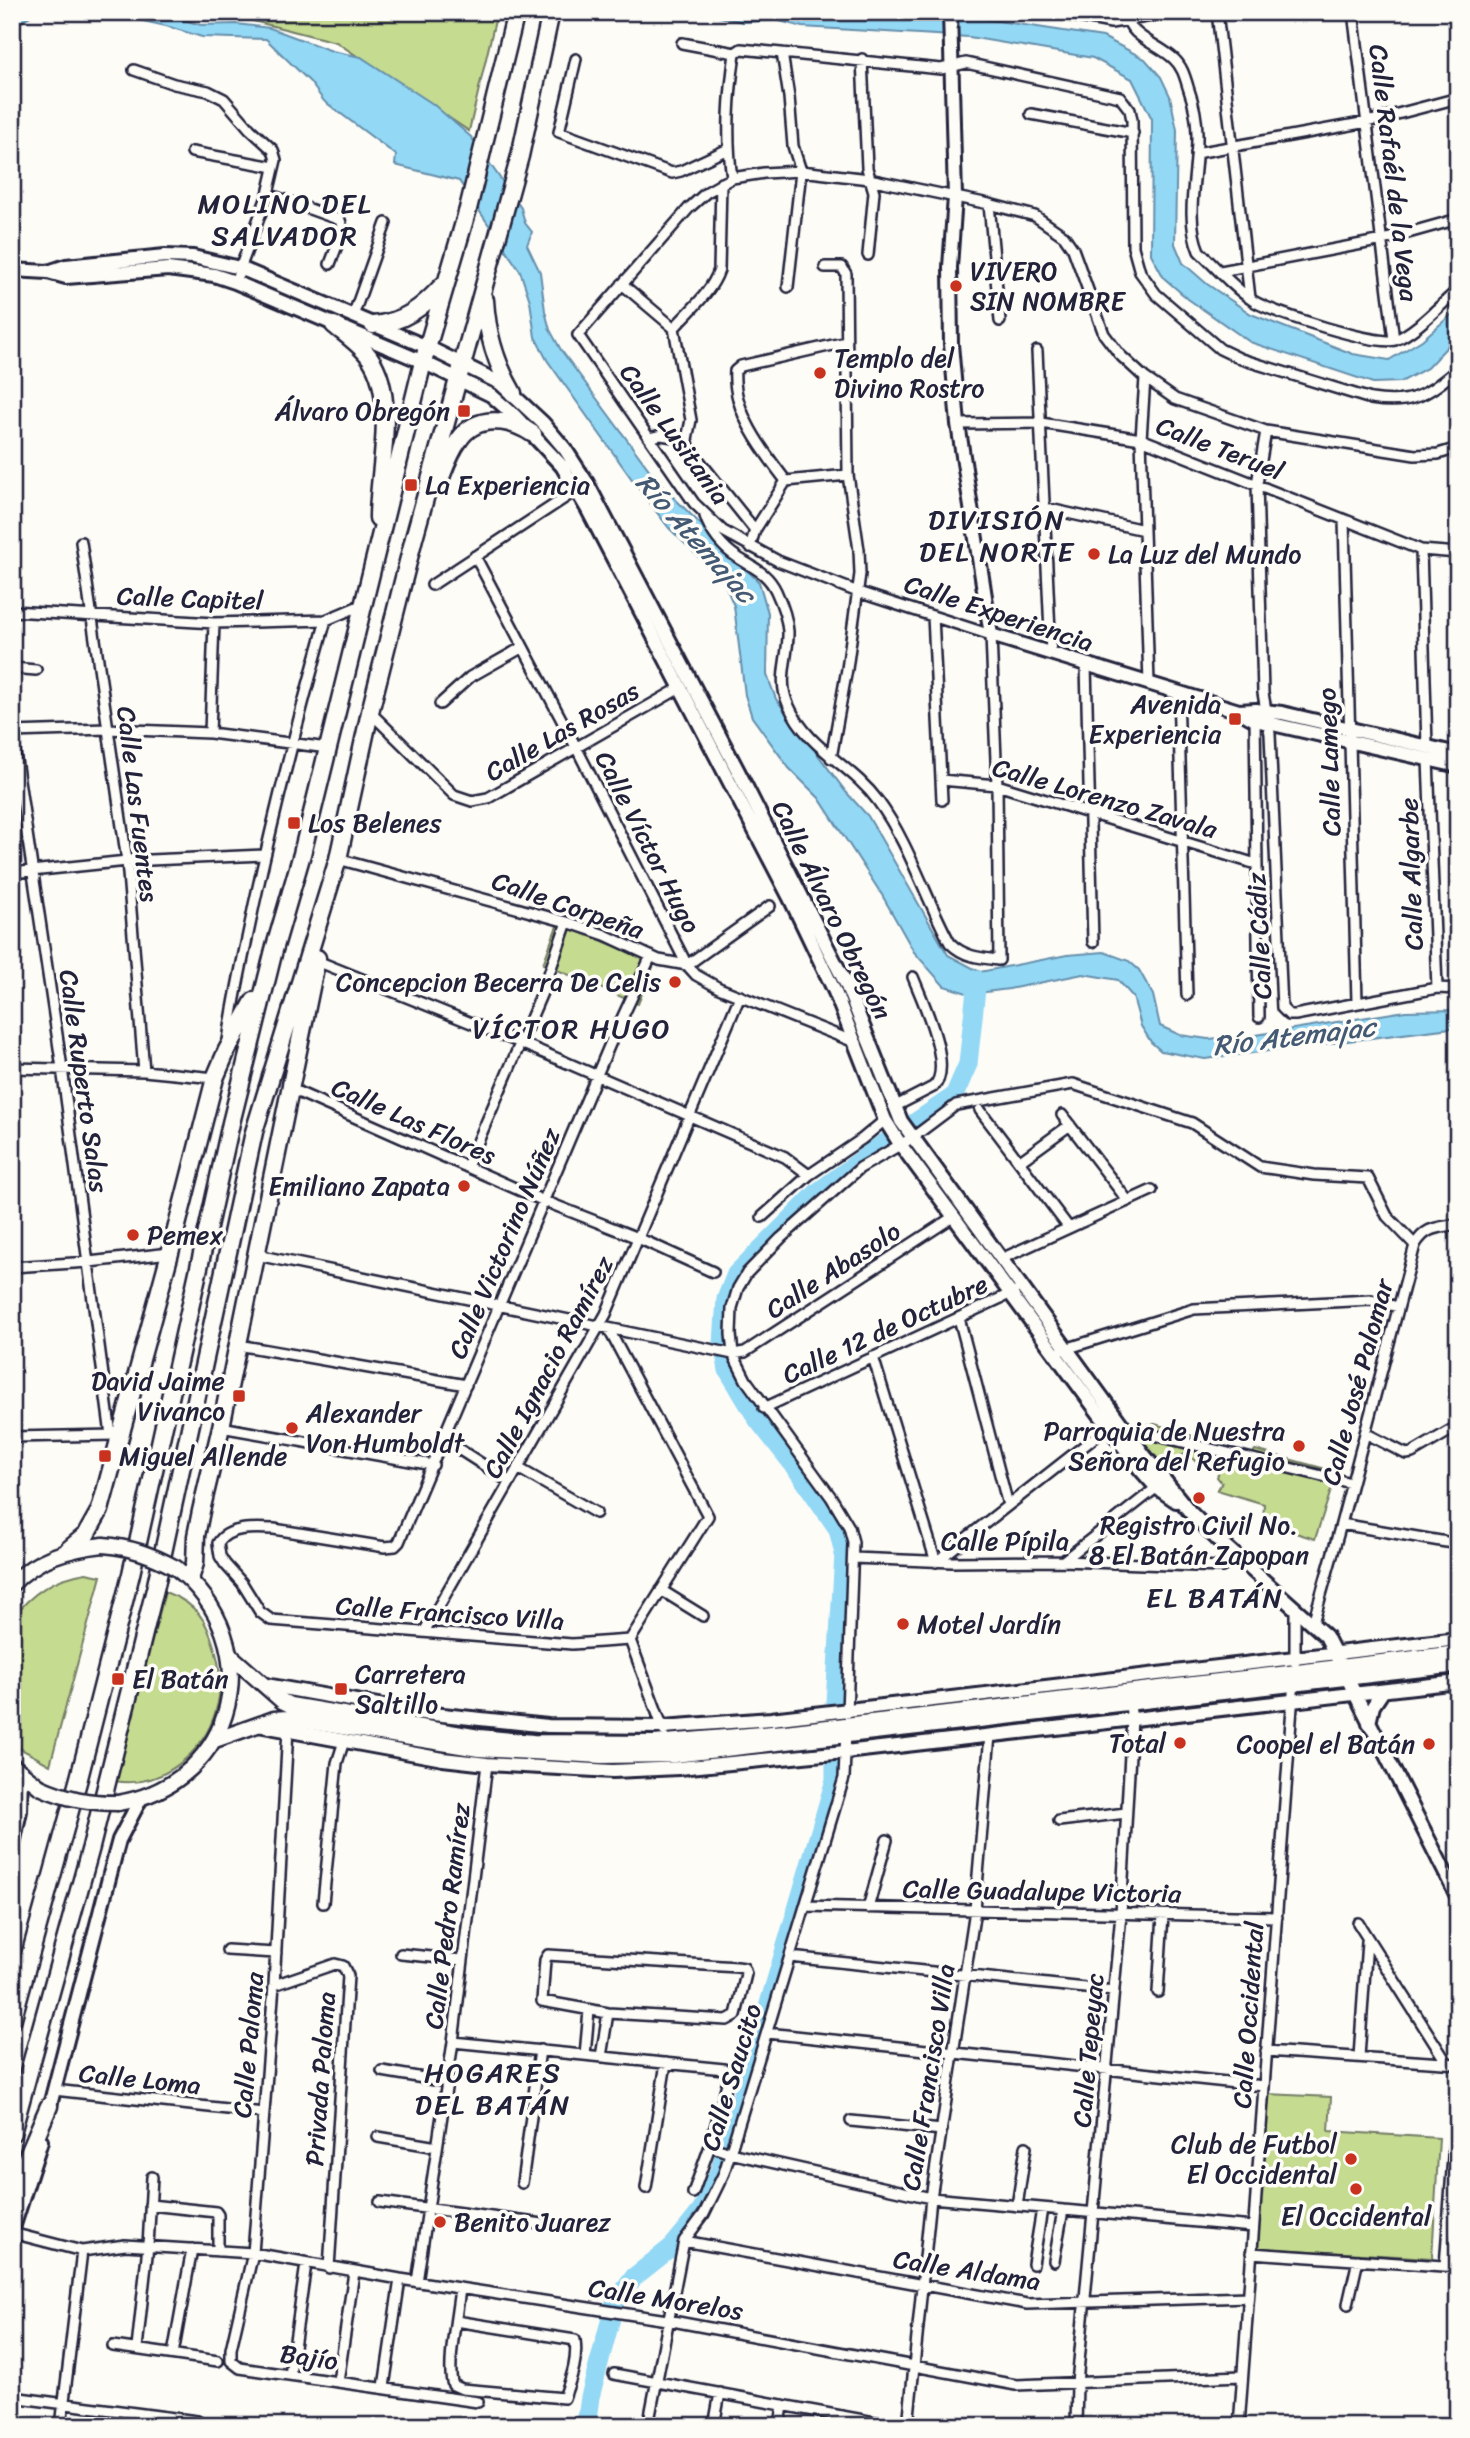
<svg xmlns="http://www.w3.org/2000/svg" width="1470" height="2438" font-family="Sriracha,sans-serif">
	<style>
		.green { fill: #c5db90; stroke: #747e66; stroke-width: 2 }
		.water { fill: #93d8f5; stroke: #668fab; stroke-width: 2 }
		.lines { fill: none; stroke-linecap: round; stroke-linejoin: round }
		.river { stroke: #93d8f5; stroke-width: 19 }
		.street-casing { stroke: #22223b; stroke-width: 14 }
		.secondary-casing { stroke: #22223b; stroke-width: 18 }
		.primary-casing { stroke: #22223b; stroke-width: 19 }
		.highway-casing { stroke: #22223b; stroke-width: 21 }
		.street { stroke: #fdfcf7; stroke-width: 9 }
		.secondary { stroke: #fdfcf7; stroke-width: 12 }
		.primary { stroke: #fdfcf7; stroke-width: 14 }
		.highway { stroke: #fdfcf7; stroke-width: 16 }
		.primary-bridge-casing { stroke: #22223b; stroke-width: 19; stroke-linecap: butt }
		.primary-bridge { stroke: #fdfcf7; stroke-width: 14 }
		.poi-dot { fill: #c8321e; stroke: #fdfcf7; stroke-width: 2.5 }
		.labels { text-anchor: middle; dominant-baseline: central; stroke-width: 7; stroke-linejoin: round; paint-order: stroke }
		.street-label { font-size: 26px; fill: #22223b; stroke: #fdfcf7 }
		.poi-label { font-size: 26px; fill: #22223b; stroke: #fdfcf7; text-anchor: start }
		.neighbourhood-label { font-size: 28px; letter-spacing: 2px; fill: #22223b; stroke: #fdfcf7 }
		.water-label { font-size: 28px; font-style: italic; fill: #445973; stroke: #fdfcf7 }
	</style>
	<rect width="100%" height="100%" fill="#fdfcf7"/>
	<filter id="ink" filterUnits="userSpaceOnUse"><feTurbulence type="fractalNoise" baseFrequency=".0143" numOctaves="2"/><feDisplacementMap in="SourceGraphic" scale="14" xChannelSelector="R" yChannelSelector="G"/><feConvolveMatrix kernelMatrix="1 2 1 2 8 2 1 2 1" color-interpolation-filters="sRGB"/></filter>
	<g filter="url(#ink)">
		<path class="green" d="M218,12h279l-28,119 -133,-89z
			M558,923l97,39 -17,42 -95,-40z
			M1155,1424l97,31 3,-5 82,22 -22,67 -52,-16 1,-19 -47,-14 5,-7 -5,-6 5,-13 -11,-4 -9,7 -16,-14 -20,14 -26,-26 3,-16z
			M86,1573l15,3 -51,189 -29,-16 -9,-12v-118c19,-26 42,-41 74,-46z
			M165,1592c10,4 20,8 28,16 10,8 15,20 19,32 8,22 11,47 4,70 -12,43 -55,79 -101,71z
			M1267,2094l64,3 -2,34 110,7 -7,120 -174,-10z"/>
		<path class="water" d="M13,12h23l-24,16z
			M102,12h56l43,13 35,-1 34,4 62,23 29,6 72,47 38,33 50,71 4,15 7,9 -5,13 13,27 5,39 5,19 11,20 98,133 100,99 9,31 -1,62 9,24 70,93 22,24 80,139 32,17 87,-17 37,-3 25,9 10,9 14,25 7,31 20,9 28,4 48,-4 149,-24 53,-1v17l-253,32 -44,-8 -10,-9 -10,-16 -8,-29 -15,-17 -35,-6 -74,15 -39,5 -26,-8 -30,-34 -32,-57 -63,-97 -30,-30 -37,-51 -7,-22 -11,-89 -10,-24 -55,-54 -28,-36 -94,-132 -12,-23 -5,-36 -10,-30 -61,-90 -64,-16 1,-10 -72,-54 -14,-19 -44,-43 -64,-2 -36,-11z
			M698,12h203l64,4 138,21 42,22 16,18 9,19 7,34 -2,114 8,19 24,21 44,30 102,40 36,6 33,-20 36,-31v26l-31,33 -26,14 -28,1 -123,-41 -62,-43 -24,-21 -13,-24 1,-135 -20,-40 -39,-21 -124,-21 -167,-10 -26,-7 -33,2z"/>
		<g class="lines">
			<path class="river" d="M586,2426l4,-29 25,-94 19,-26 38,-30 15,-18 15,-19 18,-40 115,-390v-78l9,-148 -6,-25 -42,-61 -38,-48 -30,-50 -5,-27 3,-44 10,-25 82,-82 65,-48 71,-48 14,-32 9,-84"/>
			<defs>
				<path id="street" d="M1053,12l58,11 64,-11
					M1126,12c2,26 32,31 48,47 8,7 11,18 14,28 5,14 9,33 9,47 1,38 -13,82 2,117 17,17 36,38 56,51 19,11 121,44 140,38 21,-8 45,-35 63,-50
					M1217,12l33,286
					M1353,12l41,328
					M682,43l53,10
					M735,53l6,-4 200,20 25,-6 154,34 10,13 2,10 1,127 7,25 16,22 64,55 21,10 130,40c41,7 57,-5 87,-30
					M782,53l7,44 4,49 8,25 -13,116
					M576,59l-17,73 113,41 9,-2 47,-22
					M862,59l5,109 7,24 -6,63
					M134,70l40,14 34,7 16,8 26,30 23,21 3,10 -8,34 -33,88
					M1031,114l102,19
					M192,152l82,15
					M1196,153l171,-31 91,-24
					M732,178c-6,-42 -3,-82 3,-125
					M268,194l72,26 3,10 -13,34
					M989,204l11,117
					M825,267h17l4,7 2,201 11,75 1,24 -13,95 -16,89
					M1221,271l162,-31 75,-21
					M622,284l52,44
					M353,316l33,-93
					M674,328l17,92 -4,19 3,10 65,81
					M674,328c16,-18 37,-35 45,-58l2,-87
					M1037,351l14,303
					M1145,378l-4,61 8,244
					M958,424l83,-1 100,16 280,111 37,3
					M1266,431l-9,53 6,209 7,41 12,274 7,7h6l142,-27 21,1
					M649,438l12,-3 26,4
					M786,481c-23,-30 -54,-70 -51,-110l6,-5 105,-24
					M786,481l62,-6
					M1045,508l99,22
					M705,516c5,16 18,32 32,41 16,11 30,15 39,34 6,13 11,26 12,40 1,26 -11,48 0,73 20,46 63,60 90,97 31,42 47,96 72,142 14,14 30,15 49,17l-2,-175 -6,-150 -133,-43 -80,-31 -55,-30 -29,-28 -116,-168 111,-127 18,-16 25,-14 32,-5 37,-2 68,8 120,25 46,12 29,20 9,13 31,85 16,21 25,23 30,21 91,32 149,24 23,-1 20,-6
					M1344,520l13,482
					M81,542l46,319 17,210
					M750,547l5,-17 31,-49
					M1421,550l6,196
					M475,556l101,191 111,218 9,10 23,13 138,55
					M432,585l148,-97
					M12,611l202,12 112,-3 38,-16
					M933,616l9,184
					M1086,665l7,277
					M12,668l24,2
					M1178,692l9,303
					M440,704l30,-27 53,-30
					M370,712l84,83 18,6 16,-3 192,-110
					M1255,717l4,300
					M12,732l95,-3 103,4 118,15
					M12,733l50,335 49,367
					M210,733l4,-110
					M1428,759l9,229
					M941,780l56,5 259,79
					M338,859l229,63 38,13 54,25 28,5 83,-59
					M12,873l115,-12 138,-6
					M317,961l204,82 264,114 24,18
					M228,1041c6,-46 17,-91 26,-136 21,-96 45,-190 72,-285
					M12,1068l132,3 71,7
					M291,1089l253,112 94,37 75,34
					M894,1107l39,-20c22,-18 -11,-87 -20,-110
					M980,1110l89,118
					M1062,1115l66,86
					M1019,1162l51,-37
					M467,1167l77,-179 23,-66
					M762,1217l47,-42 53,-36 23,-19
					M257,1255l476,99 12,-2 208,-135
					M1001,1259l151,-69
					M12,1267l77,-5 81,-9
					M959,1318l49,187
					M608,1328l100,188 -78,124
					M238,1345l228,40
					M1062,1350l132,-41 177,-9 27,7
					M873,1357l63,205 172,-135
					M764,1408l250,-116
					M221,1427l212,38
					M1365,1433l41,21 6,-1 46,-27
					M1150,1434l201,49
					M12,1437l103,-2
					M443,1439l67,43
					M518,1468l78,45
					M1341,1524l117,20
					M853,1558l99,4 111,-1 159,6 16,-9
					M1063,1561l98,-77
					M661,1590l42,26
					M1295,1608v54
					M1313,1623l28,-99 74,-279c11,-19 23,-17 43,-21
					M424,1632l182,-318 134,-318
					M630,1640l-58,4 -301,-24 -11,-8 -18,-29 -17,-19 -5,-8 -2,-13c10,-17 38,-15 56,-14l111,18 10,-1 4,-4 211,-498 41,-88
					M630,1640l34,91
					M847,1713l6,-171 -4,-15 -18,-30 -85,-117 -13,-26 -2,-20 1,-26 6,-20 9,-15 34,-35 79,-70 52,-30 44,-33 117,-21 119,39 68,44 54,8 54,3 19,38 28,29
					M288,1729l-14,256 -21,268 -22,96v12l9,7 238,34
					M1059,1821l67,-8
					M323,1903l14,-140 7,-22
					M805,1906l472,11
					M868,1908l19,-68
					M1358,1923l89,140
					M227,1950l49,3
					M401,1954l61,6
					M548,1955l189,12 7,1 2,6 -10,41 -9,5 -119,-7 -66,-12 3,-41z
					M790,1957l324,34
					M274,1985l61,-21 8,2 5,10 -19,292
					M1158,1992l5,-77
					M767,2033l497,53
					M453,2042l271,27 5,7 -19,70 -17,47
					M1266,2051l192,13
					M585,2055l4,-44
					M601,2057l7,-44
					M1359,2057l8,-116
					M382,2071l65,11
					M54,2090l210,23
					M851,2121l91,9
					M378,2137l59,10
					M710,2146l20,7 201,45 322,29
					M522,2183l18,-133
					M646,2188l20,-125
					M380,2202l178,24
					M150,2205l66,7 2,3v36
					M1017,2206l9,-59
					M12,2233l70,18 43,-6 128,8 147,26 267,41 349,65 226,-9
					M684,2241l343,63 221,-7
					M1251,2253l207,14
					M1054,2261l9,-51
					M1033,2264l9,-55
					M1445,2266l13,-177
					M417,2282l36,-240 34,-278
					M1348,2304l10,-44
					M456,2321l119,19c3,21 -4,38 -11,58l-102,-9 -9,-4c-7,-17 5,-75 7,-97
					M113,2346l105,15
					M137,2348l11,-102 4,-69
					M173,2354l19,-105
					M614,2374l282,52
					M290,2375l16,-111
					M338,2382l16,-110
					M384,2387l16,-108
					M12,2397l185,24 8,5
					M61,2426l21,-175
					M648,2426l36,-185 20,-27 20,-41 120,-395 2,-48
					M714,2426l6,-33
					M780,2426l3,-21
					M908,2426l23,-228 44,-288 15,-175
					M1076,2426l1,-43 44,-469 11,-195 -3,-20
					M1239,2426l55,-746"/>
				<path id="secondary" d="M950,12l5,185 -5,70 1,77 7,80 33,211 248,76 16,9 203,46
					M12,270l36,2 18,5 102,-8 46,6 21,7 188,80 68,33 24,21 47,50 26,44 202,388 45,94 50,128 15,24 240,325 16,18 20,14
					M48,272l18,-6 99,-10 28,1 47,11 187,79 73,36 43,40 22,26 22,34 151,288 108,213 55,137 243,334 46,57 26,26 110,98 132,262
					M1239,711l17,-1 26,3 176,41
					M266,1685l157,28 125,13 115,1 108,-8 687,-80
					M1369,1723l4,-17 10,-15
					M258,1725l185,34 44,5 126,7 66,-3 166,-16 613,-70
					M12,1849l8,-38 1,-37
					M48,2113l67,-258 4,-15 22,-42
					M12,2231l29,-90"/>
				<path id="primary" d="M12,1584c25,-26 56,-35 91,-39
					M231,1656l51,45 8,4 189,32 54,5 121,1 131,-11 673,-79
					M215,1740l59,-21 13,-1 192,31 122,7 73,-1 784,-90
					M12,1765l28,22
					M118,1803c120,-20 152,-161 58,-235"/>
				<path id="highway" d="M485,300c2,35 11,64 28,93
					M334,325c12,10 27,20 36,33 28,41 8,113 8,160
					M373,325c31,-3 49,-17 69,-39
					M438,485c6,-15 11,-32 21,-45 17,-26 51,-22 74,-6
					M68,1550l18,-15 14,-25 70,-257 45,-175 12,-28 27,-49
					M190,1579l5,-16 1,-27 5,-25 20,-84 96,-469
					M12,2021l67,-243 52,-204 100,-451 43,-173 28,-96 121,-492 45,-153 48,-197
					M12,2133l79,-286 65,-262 98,-453 84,-273 32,-147 44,-174 106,-382 31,-144
					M12,2192l37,-86"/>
			</defs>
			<use href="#street" class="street-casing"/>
			<use href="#secondary" class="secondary-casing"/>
			<use href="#primary" class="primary-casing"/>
			<use href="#highway" class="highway-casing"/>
			<use href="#street" class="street"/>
			<use href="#secondary" class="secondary"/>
			<use href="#primary" class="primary"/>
			<use href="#highway" class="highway"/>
			<defs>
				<path id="primary-bridge" d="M103,1545c28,2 49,10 73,23
					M40,1787c27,12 49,16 78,16"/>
			</defs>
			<use href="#primary-bridge" class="primary-bridge-casing"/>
			<use href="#primary-bridge" class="primary-bridge"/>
		</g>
	</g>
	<g class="poi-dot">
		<circle cx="956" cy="286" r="7"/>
		<circle cx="820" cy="373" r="7"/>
		<rect x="457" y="404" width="14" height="14" rx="3.5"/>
		<rect x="404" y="478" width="14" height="14" rx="3.5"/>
		<circle cx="1094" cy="554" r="7"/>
		<rect x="1228" y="712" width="14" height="14" rx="3.5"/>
		<rect x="287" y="816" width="14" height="14" rx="3.5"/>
		<circle cx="675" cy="982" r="7"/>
		<circle cx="464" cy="1186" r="7"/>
		<circle cx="133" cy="1235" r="7"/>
		<rect x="232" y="1389" width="14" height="14" rx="3.5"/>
		<circle cx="292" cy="1428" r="7"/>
		<circle cx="1299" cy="1446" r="7"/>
		<rect x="98" y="1449" width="14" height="14" rx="3.5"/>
		<circle cx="1199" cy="1498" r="7"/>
		<circle cx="903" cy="1624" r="7"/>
		<rect x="111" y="1672" width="14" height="14" rx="3.5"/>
		<rect x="334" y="1682" width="14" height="14" rx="3.5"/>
		<circle cx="1180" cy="1743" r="7"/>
		<circle cx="1429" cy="1744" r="7"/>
		<circle cx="1351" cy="2159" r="7"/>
		<circle cx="1356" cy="2189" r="7"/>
		<circle cx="440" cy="2222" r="7"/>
	</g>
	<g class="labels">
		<g class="street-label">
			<text transform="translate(1394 173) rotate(83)">Calle Rafaél de la Vega</text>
			<text transform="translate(675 434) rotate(54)">Calle Lusitania</text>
			<text transform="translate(1220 448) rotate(21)">Calle Teruel</text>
			<text transform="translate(190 598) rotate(2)">Calle Capitel</text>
			<text transform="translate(999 613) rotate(18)">Calle Experiencia</text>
			<text transform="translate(562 731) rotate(-30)">Calle Las Rosas</text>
			<text transform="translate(1329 762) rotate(-92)">Calle Lamego</text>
			<text transform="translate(1105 798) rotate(16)">Calle Lorenzo Zavala</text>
			<text transform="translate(138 804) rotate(83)">Calle Las Fuentes</text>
			<text transform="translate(648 842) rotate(63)">Calle Víctor Hugo</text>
			<text transform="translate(1411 874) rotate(-92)">Calle Algarbe</text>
			<text transform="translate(568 905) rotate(19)">Calle Corpeña</text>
			<text transform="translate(832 910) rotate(64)">Calle Álvaro Obregón</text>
			<text transform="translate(1259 936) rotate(-93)">Calle Cádiz</text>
			<text transform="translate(84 1081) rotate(82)">Calle Ruperto Salas</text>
			<text transform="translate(414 1121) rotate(24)">Calle Las Flores</text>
			<text transform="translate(504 1243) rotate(-67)">Calle Victorino Núñez</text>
			<text transform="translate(833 1270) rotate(-33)">Calle Abasolo</text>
			<text transform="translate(885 1329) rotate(-25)">Calle 12 de Octubre</text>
			<text transform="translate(548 1367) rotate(-62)">Calle Ignacio Ramírez</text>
			<text transform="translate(1357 1382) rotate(-75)">Calle José Palomar</text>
			<text x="1005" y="1541">Calle Pípila</text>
			<text transform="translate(450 1613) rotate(4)">Calle Francisco Villa</text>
			<text transform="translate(1042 1891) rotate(1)">Calle Guadalupe Victoria</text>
			<text transform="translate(447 1916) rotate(-83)">Calle Pedro Ramírez</text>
			<text transform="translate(1248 2015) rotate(-86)">Calle Occidental</text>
			<text transform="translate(248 2045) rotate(-85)">Calle Paloma</text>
			<text transform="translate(1088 2050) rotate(-85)">Calle Tepeyac</text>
			<text transform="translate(731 2077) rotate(-73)">Calle Saucito</text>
			<text transform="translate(928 2077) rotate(-81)">Calle Francisco Villa</text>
			<text transform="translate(140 2079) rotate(6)">Calle Loma</text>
			<text transform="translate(320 2079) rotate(-86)">Privada Paloma</text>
			<text transform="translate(967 2270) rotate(9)">Calle Aldama</text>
			<text transform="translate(666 2299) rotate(9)">Calle Morelos</text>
			<text transform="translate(309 2357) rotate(8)">Bajío</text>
		</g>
		<g class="poi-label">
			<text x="970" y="271">VIVERO<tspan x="970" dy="30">SIN NOMBRE</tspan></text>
			<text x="834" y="358">Templo del<tspan x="834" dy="30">Divino Rostro</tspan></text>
			<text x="450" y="411" text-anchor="end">Álvaro Obregón</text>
			<text x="425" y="485">La Experiencia</text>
			<text x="1108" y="554">La Luz del Mundo</text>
			<text x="1221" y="704" text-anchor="end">Avenida<tspan x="1221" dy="30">Experiencia</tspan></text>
			<text x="308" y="823">Los Belenes</text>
			<text x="661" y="982" text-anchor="end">Concepcion Becerra De Celis</text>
			<text x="450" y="1186" text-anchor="end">Emiliano Zapata</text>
			<text x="147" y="1235">Pemex</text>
			<text x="225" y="1381" text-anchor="end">David Jaime<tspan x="225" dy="30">Vivanco</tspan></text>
			<text x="306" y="1413">Alexander<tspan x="306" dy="30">Von Humboldt</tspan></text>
			<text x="1285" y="1431" text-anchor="end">Parroquia de Nuestra<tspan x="1285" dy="30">Señora del Refugio</tspan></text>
			<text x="119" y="1456">Miguel Allende</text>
			<text x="1199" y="1525" text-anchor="middle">Registro Civil No.<tspan x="1199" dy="30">8 El Batán Zapopan</tspan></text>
			<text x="917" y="1624">Motel Jardín</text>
			<text x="355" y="1674">Carretera<tspan x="355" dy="30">Saltillo</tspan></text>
			<text x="132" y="1679">El Batán</text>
			<text x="1166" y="1743" text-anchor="end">Total</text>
			<text x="1415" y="1744" text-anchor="end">Coopel el Batán</text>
			<text x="1337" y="2144" text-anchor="end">Club de Futbol<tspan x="1337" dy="30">El Occidental</tspan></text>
			<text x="1356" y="2216" text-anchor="middle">El Occidental</text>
			<text x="454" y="2222">Benito Juarez</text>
		</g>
		<g class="neighbourhood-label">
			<text x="285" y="203">MOLINO DEL<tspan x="285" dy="32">SALVADOR</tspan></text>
			<text x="997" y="519">DIVISIÓN<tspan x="997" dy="32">DEL NORTE</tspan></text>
			<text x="572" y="1028">VÍCTOR HUGO</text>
			<text x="1215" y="1597">EL BATÁN</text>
			<text x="493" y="2072">HOGARES<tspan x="493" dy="32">DEL BATÁN</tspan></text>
		</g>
		<g class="water-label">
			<text transform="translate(696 538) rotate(48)">Río Atemajac</text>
			<text transform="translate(1294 1036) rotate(-7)">Río Atemajac</text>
		</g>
	</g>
	<rect width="1470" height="2438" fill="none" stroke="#fdfcf7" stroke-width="42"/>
	<rect x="21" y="21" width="1428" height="2396" fill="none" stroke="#22223b" stroke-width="2.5" filter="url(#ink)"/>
</svg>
